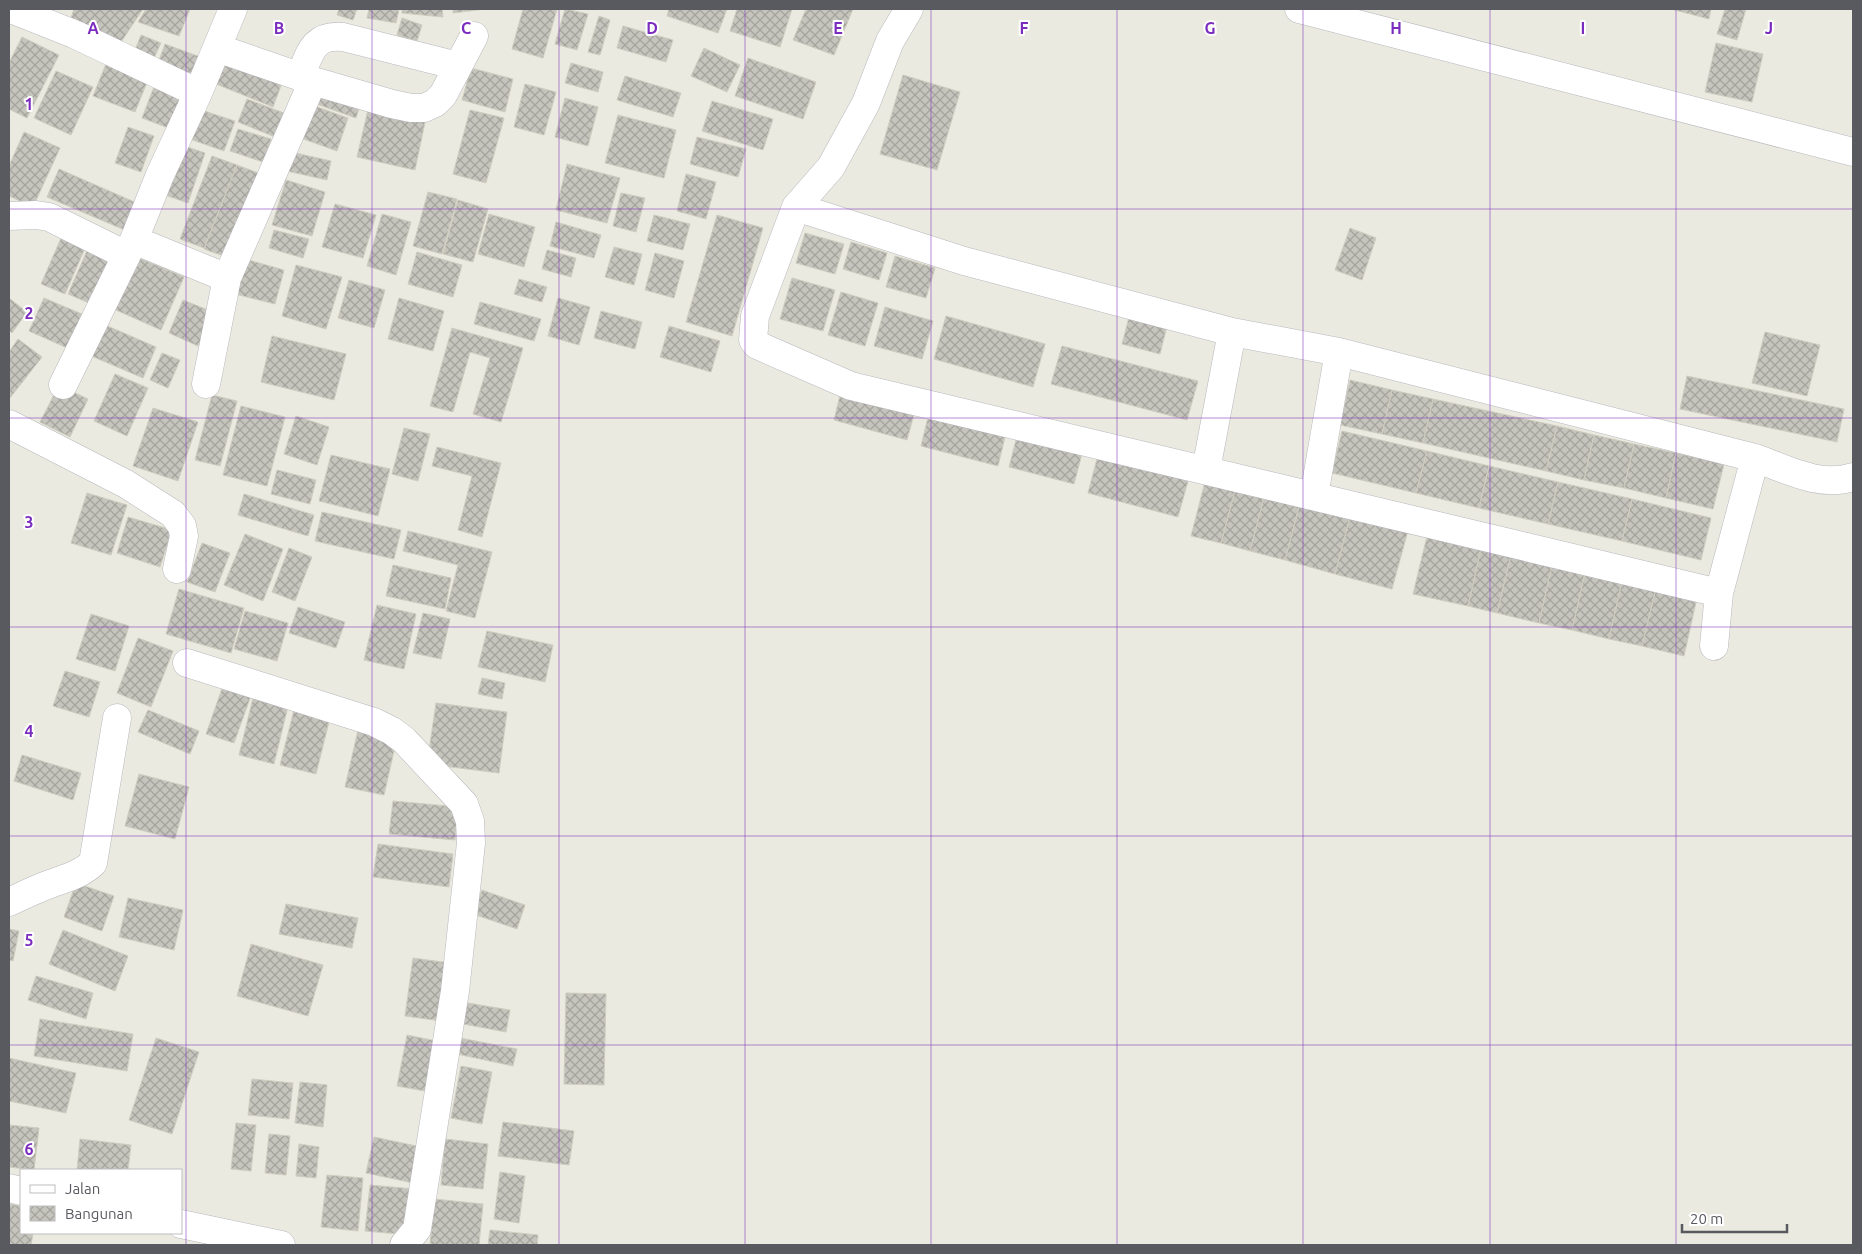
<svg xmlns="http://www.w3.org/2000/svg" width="1862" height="1254" font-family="Ubuntu,sans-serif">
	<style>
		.building { fill: url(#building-cross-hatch); stroke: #cecdbf }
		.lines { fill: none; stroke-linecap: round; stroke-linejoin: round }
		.street-casing { stroke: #b8b8be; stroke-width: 29 }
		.street { stroke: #fff; stroke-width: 28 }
		.grid { fill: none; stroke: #7b2cbf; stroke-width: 1; stroke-opacity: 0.55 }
		.grid-label { font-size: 16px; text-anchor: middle; font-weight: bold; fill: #7b2cbf; stroke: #fff; stroke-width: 4; stroke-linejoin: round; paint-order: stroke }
	</style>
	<defs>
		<pattern id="building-cross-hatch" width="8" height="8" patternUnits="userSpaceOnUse" patternTransform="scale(1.25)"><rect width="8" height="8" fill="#c6c5bd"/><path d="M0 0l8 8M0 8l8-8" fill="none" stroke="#a4a39d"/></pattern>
	</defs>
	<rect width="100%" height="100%" fill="#eaeae0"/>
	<path class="building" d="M74,9h69l-22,33 -52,-18z
		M146,9h44l-11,27 -41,-14z
		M339,9h18l-4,11 -16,-5z
		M369,9h30l-3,14 -29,-5z
		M402,9h40l1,8 -41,-4z
		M453,9h32l-32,4z
		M523,9h34l-14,49 -31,-9z
		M565,9l23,5 -11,36 -22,-6z
		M669,9h58l-9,24 -51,-17z
		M737,9h55l-12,38 -50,-16z
		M806,9h47l-19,46 -41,-15z
		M1671,9h40l-2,10z
		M1725,9h21l-9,31 -20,-6z
		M599,16l11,4 -10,35 -12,-3z
		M402,18l20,7 -5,16 -20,-6z
		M623,26l50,14 -7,22 -49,-14z
		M141,35l20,8 -8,17 -19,-7z
		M22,37l37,18 -32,63 -18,-9v-46z
		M1716,43l47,11 -11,48 -47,-10z
		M165,44l38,14 -8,22 -38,-14z
		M704,48l36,17 -13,27 -36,-16z
		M228,53l57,22 -12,32 -57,-23z
		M748,58l68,24 -13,37 -68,-23z
		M108,59l42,16 -15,37 -42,-16z
		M571,63l32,9 -5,20 -33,-9z
		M471,68l42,11 -8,33 -43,-12z
		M56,71l37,16 -22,48 -37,-17z
		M903,75l57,17 -23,78 -57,-16z
		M625,76l56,17 -8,24 -56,-17z
		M157,79l29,11 -15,39 -29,-11z
		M317,84l45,15 -6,19 -45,-16z
		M525,84l31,8 -12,43 -30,-8z
		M565,98l33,9 -10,39 -33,-9z
		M247,99l37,14 -9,24 -37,-15z
		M370,101l57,12 -12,57 -58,-13z
		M712,101l61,18 -10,31 -61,-19z
		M309,104l39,14 -11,33 -39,-14z
		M195,108l40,13 -11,30 -40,-14z
		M470,110l34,8 -18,65 -33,-9z
		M618,115l58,15 -12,48 -59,-15z
		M128,127l26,9 -13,36 -26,-9z
		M238,129l33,10 -8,23 -33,-11z
		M24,132l36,16 -27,59 -24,-11v-30z
		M697,137l49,12 -8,28 -48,-13z
		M176,143l29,10 -17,50 -29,-10z
		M291,152l40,9 -4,19 -40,-9z
		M212,156l25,9 -33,83 -24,-9z
		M567,164l53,14 -13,45 -51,-13z
		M237,165l24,9 -32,84 -25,-9z
		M59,169l80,35 -12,27 -80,-34z
		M686,174l30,8 -10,37 -29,-8z
		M286,180l39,12 -13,44 -40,-11z
		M428,192l29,7 -15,55 -29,-8z
		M621,193l24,5 -9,34 -23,-6z
		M458,200l30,9 -15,53 -30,-8z
		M335,204l41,11 -13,43 -41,-11z
		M382,214l29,8 -15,53 -29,-9z
		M489,214l46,13 -11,40 -46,-13z
		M654,215l36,9 -7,26 -36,-9z
		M717,215l46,13 -31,108 -46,-14z
		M556,222l45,13 -7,23 -44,-12z
		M1350,228l26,10 -14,42 -27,-10z
		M65,229l24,10 -24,55 -24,-10z
		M274,230l35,9 -6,19 -34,-10z
		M805,233l39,11 -9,30 -39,-11z
		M851,242l36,11 -8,27 -36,-11z
		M90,244l28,12 -22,50 -28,-12z
		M614,247l28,7 -8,31 -29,-8z
		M547,250l29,8 -5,19 -29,-8z
		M417,252l45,13 -9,32 -45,-13z
		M655,253l29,8 -10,37 -29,-8z
		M130,254l54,23 -23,53 -54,-24z
		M895,256l40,12 -9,30 -40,-11z
		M245,259l39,11 -9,34 -40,-10z
		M296,265l46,12 -16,52 -44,-13z
		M792,278l43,12 -12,41 -43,-12z
		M519,279l28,8 -5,15 -28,-8z
		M349,280l36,10 -11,38 -36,-10z
		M841,292l37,11 -13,43 -37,-11z
		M9,298l18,14 -15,21 -3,-3z
		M44,298l45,19 -15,34 -45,-20z
		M399,298l45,13 -11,40 -45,-12z
		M558,298l32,9 -11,38 -31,-9z
		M183,300l30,12 -15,34 -29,-13z
		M480,302l61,17 -7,22 -60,-17z
		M885,307l48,14 -11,38 -48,-13z
		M601,311l41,11 -7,27 -41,-11z
		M946,316l99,28 -12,43 -99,-28z
		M1129,317l38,9 -7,28 -38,-10z
		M103,324l53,23 -13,31 -54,-23z
		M669,326l51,15 -9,31 -51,-15z
		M452,328l71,20 -22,74 -28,-8 17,-56 -20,-6 -17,60 -23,-6z
		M1765,332l55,13 -13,51 -55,-13z
		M272,336l74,18 -12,46 -73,-18z
		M18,339l24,18 -32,41 -1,-46z
		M1062,346l136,35 -11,39 -136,-36z
		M162,353l18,7 -12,28 -18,-8z
		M115,374l33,14 -21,48 -33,-15z
		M1687,376l157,33 -7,33 -157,-33z
		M1350,380l42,10 -10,44 -42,-9z
		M59,385l29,14 -18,38 -30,-15z
		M842,387l74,20 -9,33 -73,-20z
		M1392,390l41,9 -10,44 -41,-9z
		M212,395l25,6 -17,65 -25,-6z
		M1433,399l124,27 -11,45 -123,-28z
		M241,406l44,11 -18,69 -44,-11z
		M153,408l45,14 -20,59 -45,-15z
		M929,413l77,20 -8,33 -77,-20z
		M296,416l33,11 -12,38 -33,-11z
		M1557,426l37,9 -10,45 -38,-9z
		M404,428l26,6 -12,47 -26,-7z
		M1342,431l85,20 -11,42 -84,-20z
		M1018,432l65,18 -9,34 -65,-17z
		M1594,435l40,9 -10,44 -40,-8z
		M1634,444l42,9 -10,45 -42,-10z
		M437,447l64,16 -19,74 -24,-7 14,-54 -40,-10z
		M1099,451l91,23 -12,43 -90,-24z
		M1427,451l62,15 -10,42 -63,-15z
		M1676,453l48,11 -11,45 -47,-11z
		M331,455l59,14 -12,47 -59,-15z
		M1489,466l69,16 -10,42 -69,-16z
		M277,470l39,10 -6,24 -39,-10z
		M1207,474l30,9 -16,60 -30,-7z
		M1558,482l74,17 -10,42 -74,-17z
		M1237,483l29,7 -16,61 -29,-8z
		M1266,490l35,9 -16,61 -35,-9z
		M87,493l40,12 -16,50 -40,-12z
		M244,494l70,21 -6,21 -70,-21z
		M1301,499l50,14 -16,61 -50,-14z
		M1632,499l79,19 -10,42 -79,-19z
		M322,512l79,18 -7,29 -79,-18z
		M1351,513l58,14 -17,62 -57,-15z
		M128,517l44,13 -12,37 -43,-14z
		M1429,528l54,12 -15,66 -55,-12z
		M408,531l84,21 -17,66 -29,-7 12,-46 -55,-14z
		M245,534l38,15 -20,52 -39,-16z
		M1483,540l30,7 -16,66 -29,-7z
		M202,543l28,10 -15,39 -28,-10z
		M1513,547l41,9 -15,67 -42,-10z
		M289,548l23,9 -17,44 -23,-9z
		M1554,556l33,8 -15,66 -33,-7z
		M1587,564l37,8 -15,67 -37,-9z
		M393,565l58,13 -6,31 -59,-13z
		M1624,572l34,8 -16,66 -33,-7z
		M1658,580l41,9 -15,67 -42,-10z
		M179,589l65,19 -13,45 -65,-19z
		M377,605l39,9 -12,55 -40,-9z
		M298,607l47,15 -9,26 -47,-15z
		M245,611l43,12 -11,38 -43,-12z
		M423,613l27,6 -9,40 -28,-6z
		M91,614l38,12 -14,45 -39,-12z
		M487,631l66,14 -8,37 -67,-15z
		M138,638l35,13 -22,56 -34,-14z
		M65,671l35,11 -11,35 -36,-11z
		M482,678l23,5 -3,16 -24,-5z
		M225,680l28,10 -19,53 -28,-9z
		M255,690l35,8 -16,66 -35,-9z
		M436,703l71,9 -8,61 -72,-9z
		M148,710l51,21 -9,23 -52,-22z
		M294,710l36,8 -14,56 -36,-9z
		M358,730l39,8 -13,57 -39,-8z
		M22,755l59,18 -8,27 -59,-19z
		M139,774l50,13 -14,52 -50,-13z
		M393,801l65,6 -3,33 -66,-6z
		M378,844l75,10 -4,33 -76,-10z
		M76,883l38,13 -12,35 -38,-14z
		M482,890l43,15 -8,24 -44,-15z
		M128,898l55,12 -9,40 -55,-13z
		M286,904l72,14 -6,30 -73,-14z
		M9,929l10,2 -6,30 -4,-1z
		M63,930l65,26 -13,35 -66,-27z
		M251,944l72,21 -15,51 -71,-20z
		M413,958l37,5 -9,58 -36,-5z
		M36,976l57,17 -7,26 -58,-19z
		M566,993l40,1 -2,91 -40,-1z
		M462,1002l48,8 -4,22 -48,-9z
		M40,1019l93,15 -6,37 -93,-15z
		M407,1035l39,8 -10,50 -39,-7z
		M455,1037l62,12 -4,17 -61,-13z
		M156,1038l43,14 -27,82 -43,-14z
		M9,1058l67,15 -10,40 -57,-12z
		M461,1066l31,6 -10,52 -31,-6z
		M252,1079l41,4 -4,36 -41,-4z
		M300,1082l27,3 -4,42 -28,-4z
		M503,1122l71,9 -5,34 -71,-9z
		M236,1123l20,2 -5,46 -20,-2z
		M9,1125l30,3 -5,42 -25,-3z
		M269,1134l21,2 -4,39 -21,-2z
		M374,1137l52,11 -8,36 -52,-11z
		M80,1139l51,6 -3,25h-51z
		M445,1139l43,5 -5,45 -42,-4z
		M299,1144l20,3 -3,31 -20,-2z
		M500,1172l25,4 -6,47 -25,-4z
		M327,1175l36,3 -5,53 -37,-4z
		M370,1185l44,4 -4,46 -45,-4z
		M434,1199l49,5 -4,41h-49z
		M9,1204l12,2v27h12l-2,12h-22z
		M490,1230l48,5 -1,10h-49z"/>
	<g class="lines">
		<defs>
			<path id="street" d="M11,9l63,25 124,59
				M909,9l-19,32 -24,62 -35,64 -35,40 -41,109 -2,24 4,5 94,41 868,207
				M1299,9l554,143
				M217,48l96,33 79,23 19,4h13l11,-5 8,-8 31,-59
				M300,77c10,-24 13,-43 43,-40l115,29
				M796,207l168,54 268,71 107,20 416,106c31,11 65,30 98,19
				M9,216l27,-1 13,2 77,38
				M134,240l93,38
				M206,384l21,-106 86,-197
				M63,385l71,-145 26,-65 38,-82 35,-84
				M9,424l117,60 47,30 9,12 2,10 -7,33
				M1206,470l26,-138
				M1314,496l25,-144
				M1714,646l5,-53 36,-135
				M187,663l187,59 18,9 12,9 60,64 6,17 1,22 -16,148 -38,238 -13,16
				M9,902c13,-6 27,-13 41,-18 16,-6 30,-9 43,-21l24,-145
				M9,1188l12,3
				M181,1224l100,21"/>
		</defs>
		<use href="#street" class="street-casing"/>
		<use href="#street" class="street"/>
	</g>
	<path class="grid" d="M186,9v1236M372,9v1236M559,9v1236M745,9v1236M931,9v1236M1117,9v1236M1303,9v1236M1490,9v1236M1676,9v1236M9,209h1844M9,418h1844M9,627h1844M9,836h1844M9,1045h1844"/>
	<g class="grid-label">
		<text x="93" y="34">A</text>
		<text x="279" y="34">B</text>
		<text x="466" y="34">C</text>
		<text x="652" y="34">D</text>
		<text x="838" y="34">E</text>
		<text x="1024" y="34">F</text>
		<text x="1210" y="34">G</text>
		<text x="1396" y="34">H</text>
		<text x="1583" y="34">I</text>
		<text x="1769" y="34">J</text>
		<text x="29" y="110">1</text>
		<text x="29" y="319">2</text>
		<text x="29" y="528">3</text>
		<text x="29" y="737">4</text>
		<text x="29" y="946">5</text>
		<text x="29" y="1155">6</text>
	</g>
	<rect width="1862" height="1254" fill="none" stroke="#595a60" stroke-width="20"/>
	<rect x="20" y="1169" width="162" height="65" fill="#ffffff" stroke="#bdbdbf"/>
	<rect x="30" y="1185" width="25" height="8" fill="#ffffff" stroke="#bdbdbf"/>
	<text x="65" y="1194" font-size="15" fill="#595a60">Jalan</text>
	<rect x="30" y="1206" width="25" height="15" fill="url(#building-cross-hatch)" stroke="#bdbdbf"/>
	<text x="65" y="1219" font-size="15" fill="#595a60">Bangunan</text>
	<path d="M1682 1224v8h105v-8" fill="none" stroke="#595a60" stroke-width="2.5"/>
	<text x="1690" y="1224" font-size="15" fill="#595a60" stroke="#ffffff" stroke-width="4" paint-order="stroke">20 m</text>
</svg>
